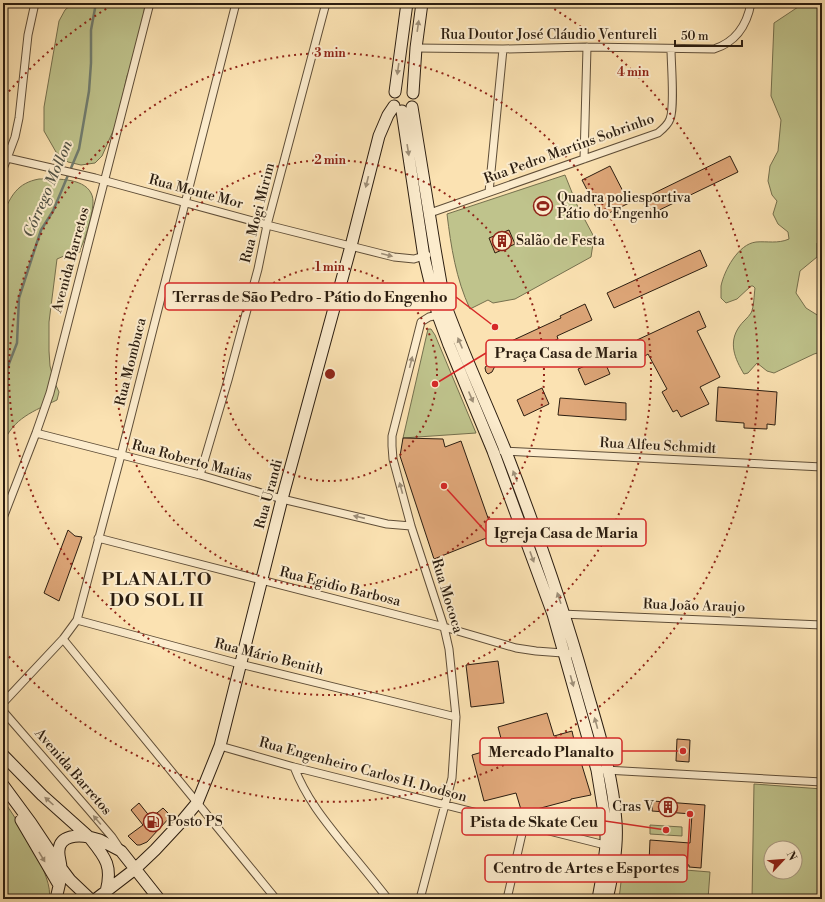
<svg xmlns="http://www.w3.org/2000/svg" width="825" height="902" font-family="'Libre Bodoni',serif">
	<style>
		.green { fill: #bfc38c; stroke: #75704e; fill-rule: evenodd }
		.lines { fill: none; stroke-linecap: round; stroke-linejoin: round }
		.stream { stroke: #717d70; stroke-width: 2.5 }
		.building { fill: #dfa779; stroke: #2b1d10 }
		.street-casing { stroke: #5f4e38; stroke-width: 9 }
		.secondary-casing { stroke: #2b1d10; stroke-width: 13 }
		.street { stroke: #fceccd; stroke-width: 7 }
		.secondary { stroke: #fceccd; stroke-width: 11 }
		.oneway { fill: #9e8f78 }
		.ring { fill: none; stroke: #8f2418; stroke-width: 2; stroke-dasharray: 2 4 }
		.labels { text-anchor: middle; dominant-baseline: central; stroke-width: 4; stroke-linejoin: round; paint-order: stroke }
		.street-label { font-size: 14px; fill: #2b1d10; stroke: #fceccd }
		.poi-label { font-size: 14px; fill: #2b1d10; stroke: #fceccd; text-anchor: start }
		.water-label { font-size: 15px; font-style: italic; fill: #545548; stroke: #fceccd }
		.district-label { font-size: 18px; font-weight: bold; letter-spacing: 1px; fill: #2b1d10; stroke: #fceccd }
		.centre { fill: #8f2418; stroke: #fceccd; stroke-width: 2 }
		.ring-label { font-size: 12px; text-anchor: middle; font-weight: bold; fill: #8f2418; stroke: #fceccd; stroke-width: 4; stroke-linejoin: round; paint-order: stroke }
		.leader { fill: none; stroke: #d62828; stroke-width: 1.5 }
		.callout-dot { fill: #d62828; stroke: #fceccd; stroke-width: 1.5 }
		.callout { fill: #fceccd; stroke: #d62828; stroke-width: 1.5 }
		.callout-label { font-size: 15px; text-anchor: middle; font-weight: bold; fill: #2b1d10 }
	</style>
	<rect width="100%" height="100%" fill="#fbe2b2"/>
	<filter id="stains"><feTurbulence type="fractalNoise" baseFrequency=".005" numOctaves="4"/><feColorMatrix values="0 0 0 0 .2 0 0 0 0 .09 0 0 0 0 .02 0 0 0 .5 -.17"/></filter>
	<radialGradient id="worn" r=".72"><stop offset=".6" stop-color="#630" stop-opacity="0"/><stop offset="1" stop-color="#630" stop-opacity=".3"/></radialGradient>
	<path class="green" d="M73,3h72l-1,9 -8,43 -9,21 -10,46 -15,34 -7,7 -14,2 -13,-3 -12,-10 -12,-21v-24l15,-86 6,-11z
		M804,3h18v238l-5,2v14l-17,14 -4,22 10,15 16,10 -1,34 -7,2 -40,19 -7,-2 -10,-8 -9,10 -4,1c-9,-15 -16,-31 -5,-47 3,-5 9,-9 12,-14 3,-6 3,-18 4,-25l-2,-2h-2l-14,13 -11,4 -5,-5c0,-4 0,-8 0,-12 3,-15 17,-42 35,-44 11,-1 22,2 33,-3l-1,-7 -10,-8 -5,-10 4,-13 -5,-6 -4,-14 2,-15 8,-15 3,-31 -10,-24 3,-73z
		M565,175l12,30 17,32 -3,20 -76,42 -22,4 -5,-3 -18,9c-14,-30 -19,-62 -23,-95z
		M39,179c14,0 44,-2 52,14 4,7 1,17 0,24 -3,12 -6,22 -11,33v2l-9,1 -14,6 -8,63v29l1,15 4,15 5,11 -2,8c-23,11 -44,18 -54,44v-230c8,-18 14,-31 36,-35z
		M428,329h3l4,6 41,98 -73,5z
		M754,784l68,5v110h-70zM771,848h24v24h-24z
		M3,800c13,18 52,78 46,99h-46z
		M650,825l32,2v9l-32,-2z
		M623,865l87,7 -2,27h-89z"/>
	<g class="lines">
		<path class="stream" d="M3,379l14,-36 2,-45 22,-68 12,-19 26,-62 10,-58 2,-28v-33l5,-27"/>
	</g>
	<path class="building" d="M730,156l8,16 -89,43 -7,-16z
		M610,166l19,37 -28,14 -19,-37z
		M509,230l6,14 -20,9 -6,-15z
		M700,250l7,16 -93,42 -7,-15z
		M585,304l7,16 -35,16 1,3 -59,26 -7,-15 69,-32 -1,-2z
		M699,311l7,16 -9,4 23,46 -20,10 9,17 -28,13 -4,-7 -4,2 -11,-20 5,-3 -19,-35 -3,2 -8,-16z
		M603,358l7,16 -25,11 -7,-16z
		M496,364l-4,8 -4,2 -2,-2 -1,-4 1,-2z
		M718,387l59,5 -2,33 -8,-1v5l-23,-1v-5l-28,-2z
		M542,388l7,16 -25,12 -7,-16z
		M560,398l66,5v17l-68,-5z
		M403,438l40,1 2,8 16,-6 33,94 -60,24 -34,-103z
		M68,530l7,6 7,1 -23,64 -15,-8z
		M498,661l6,42 -33,4 -5,-42z
		M547,713l7,23 18,-5 2,9 4,-1 2,10h-3l14,46 -20,4v1l-49,13 -6,-20 -32,8 -12,-46 31,-9 -5,-19z
		M677,739l13,1 -1,22 -13,-1z
		M653,801l52,4 -4,63 -12,-1v-2l-40,-3 1,-22 40,3 2,-29 -40,-3z
		M139,803l12,15 12,-10 8,8 -24,26 -7,3h-3l-9,-9 15,-11 -12,-15z"/>
	<g class="lines">
		<defs>
			<path id="street" d="M416,48l87,1 84,-2 127,2c22,-7 33,-24 37,-46
				M3,157l92,21 172,47 127,32 20,2 13,-4
				M584,159l3,-112
				M3,169l12,-32 4,-19 9,-83 7,-32
				M489,192l14,-143
				M430,213l228,-80c5,-4 10,-8 12,-14 5,-12 1,-55 1,-70
				M36,433l164,42 82,24 105,25 24,2
				M503,451l319,16
				M200,475l28,-95 30,-111 9,-44 59,-222
				M3,518l33,-85 14,-40 100,-390
				M98,538l346,89 72,21 20,3 40,3
				M561,614l261,11
				M77,620l163,44 216,53
				M63,639l213,260
				M3,703l60,-64 14,-19 44,-165 115,-452
				M3,711l86,99 23,27 8,12
				M220,746l74,21 315,79
				M294,767c12,31 30,53 51,79 15,18 29,35 43,53
				M605,770l217,12
				M420,899l32,-121 4,-61 -7,-68 -5,-22 -33,-101 -18,-67 -1,-13v-10l29,-114 8,-5 9,-2
				M507,899l17,-74"/>
			<path id="secondary" d="M395,92l12,-89
				M413,93l3,-45 6,-45
				M412,107l23,142 8,46 5,17c18,48 39,93 58,140 29,75 56,151 78,229 13,46 29,93 32,141 2,26 -3,52 -9,77
				M402,111l22,146 14,58 11,30 44,106 60,163 44,156 9,55v21l-4,31 -4,22
				M3,755l39,40 47,42 11,3 21,11 38,48
				M3,785l28,38 30,45 9,12 20,19
				M21,820l38,65
				M56,899c2,-10 6,-21 5,-31 0,-6 -3,-12 -2,-18 1,-15 19,-15 30,-13 16,20 24,28 17,55
				M96,899l39,-30 20,-19 27,-29 15,-18 23,-57 62,-247 69,-253 28,-110 9,-21 6,-9"/>
		</defs>
		<use href="#street" class="street-casing"/>
		<use href="#secondary" class="secondary-casing"/>
		<use href="#street" class="street"/>
		<use href="#secondary" class="secondary"/>
	</g>
	<defs><path id="oneway-solid" d="M-6-.8H1V-3.2L6.5 0L1 3.2V.8H-6Z"/></defs>
	<g class="oneway">
		<use href="#oneway-solid" transform="translate(418 26) rotate(-82)"/>
		<use href="#oneway-solid" transform="translate(398 69) rotate(98)"/>
		<use href="#oneway-solid" transform="translate(408 150) rotate(81)"/>
		<use href="#oneway-solid" transform="translate(367 182) rotate(104)"/>
		<use href="#oneway-solid" transform="translate(387 255) rotate(14)"/>
		<use href="#oneway-solid" transform="translate(460 343) rotate(-113)"/>
		<use href="#oneway-solid" transform="translate(411 362) rotate(-76)"/>
		<use href="#oneway-solid" transform="translate(471 397) rotate(67)"/>
		<use href="#oneway-solid" transform="translate(515 476) rotate(-111)"/>
		<use href="#oneway-solid" transform="translate(401 488) rotate(-105)"/>
		<use href="#oneway-solid" transform="translate(359 517) rotate(-167)"/>
		<use href="#oneway-solid" transform="translate(532 557) rotate(70)"/>
		<use href="#oneway-solid" transform="translate(559 598) rotate(-109)"/>
		<use href="#oneway-solid" transform="translate(572 681) rotate(74)"/>
		<use href="#oneway-solid" transform="translate(596 723) rotate(-106)"/>
		<use href="#oneway-solid" transform="translate(49 801) rotate(-138)"/>
		<use href="#oneway-solid" transform="translate(97 820) rotate(-130)"/>
		<use href="#oneway-solid" transform="translate(42 857) rotate(59)"/>
	</g>
	<g class="ring">
		<circle cx="330" cy="374" r="107"/>
		<circle cx="330" cy="374" r="214"/>
		<circle cx="330" cy="374" r="321"/>
		<path d="M5 96A428 428 0 0 1 116 3M544 3A428 428 0 1 1 5 652"/>
	</g>
	<defs>
		<symbol id="stadium-ring" viewBox="-11 -11 22 22"><circle r="9.5" fill="#fceccd" stroke="#8f2418" stroke-width="1.5"/><path d="M0-5a6.5 5 0 1 0 0 10a6.5 5 0 1 0 0-10ZM-3.5-1.8h7v3.6h-7Z" fill="#8f2418"/></symbol>
		<symbol id="building-ring" viewBox="-11 -11 22 22"><circle r="9.5" fill="#fceccd" stroke="#8f2418" stroke-width="1.5"/><path d="M-4-6H4V6H1V3H-1V6H-4ZM-2.5-4.3h1.7v1.8h-1.7ZM.8-4.3h1.7v1.8H.8ZM-2.5-1h1.7V.8h-1.7ZM.8-1h1.7V.8H.8Z" fill="#8f2418"/></symbol>
		<symbol id="fuel-ring" viewBox="-11 -11 22 22"><circle r="9.5" fill="#fceccd" stroke="#8f2418" stroke-width="1.5"/><path d="M-5.5-6h7V0h2V4h1.3V-2.5L3-4.5l.8-.8L6-3V5H2.5V1h-1V6h-7ZM-4.2-4.7v3.2H.2V-4.7Z" fill="#8f2418"/></symbol>
	</defs>
	<g fill-rule="evenodd">
		<use href="#stadium-ring" x="532" y="195" width="22" height="22"/>
		<use href="#building-ring" x="491" y="230" width="22" height="22"/>
		<use href="#building-ring" x="657" y="796" width="22" height="22"/>
		<use href="#fuel-ring" x="142" y="811" width="22" height="22"/>
	</g>
	<g class="labels">
		<g class="street-label">
			<text x="549" y="35">Rua Doutor José Cláudio Ventureli</text>
			<text transform="translate(569 149) rotate(-20)">Rua Pedro Martins Sobrinho</text>
			<text transform="translate(196 192) rotate(15)">Rua Monte Mor</text>
			<text transform="translate(258 213) rotate(-76)">Rua Mogi Mirim</text>
			<text transform="translate(71 260) rotate(-75)">Avenida Barretos</text>
			<text transform="translate(131 362) rotate(-76)">Rua Mombuca</text>
			<text transform="translate(658 446) rotate(3)">Rua Alfeu Schmidt</text>
			<text transform="translate(192 461) rotate(15)">Rua Roberto Matias</text>
			<text transform="translate(269 494) rotate(-75)">Rua Urandi</text>
			<text transform="translate(340 587) rotate(14)">Rua Egidio Barbosa</text>
			<text transform="translate(447 596) rotate(73)">Rua Mococa</text>
			<text transform="translate(694 606) rotate(2)">Rua João Araujo</text>
			<text transform="translate(269 657) rotate(14)">Rua Mário Benith</text>
			<text transform="translate(363 770) rotate(15)">Rua Engenheiro Carlos H. Dodson</text>
			<text transform="translate(73 772) rotate(49)">Avenida Barretos</text>
		</g>
		<g class="poi-label">
			<text x="557" y="198">Quadra poliesportiva<tspan x="557" dy="16">Pátio do Engenho</tspan></text>
			<text x="516" y="241">Salão de Festa</text>
			<text x="654" y="807" text-anchor="end">Cras V</text>
			<text x="167" y="822">Posto PS</text>
		</g>
		<g class="water-label">
			<text transform="translate(48 189) rotate(-67)">Córrego Mollon</text>
		</g>
		<g class="district-label">
			<text x="157" y="579">PLANALTO<tspan x="157" dy="21">DO SOL II</tspan></text>
		</g>
	</g>
	<circle cx="330" cy="374" r="6" class="centre"/>
	<g class="ring-label">
		<text x="330" y="57">3 min</text>
		<text x="633" y="76">4 min</text>
		<text x="330" y="164">2 min</text>
		<text x="330" y="271">1 min</text>
	</g>
	<path class="leader" d="M495 327L456 297M435 384L486 353M444 486L486 532M683 751L622 751M666 830L605 821M690 814L687 868"/>
	<g class="callout-dot">
		<circle cx="495" cy="327" r="4"/>
		<circle cx="435" cy="384" r="4"/>
		<circle cx="444" cy="486" r="4"/>
		<circle cx="683" cy="751" r="4"/>
		<circle cx="666" cy="830" r="4"/>
		<circle cx="690" cy="814" r="4"/>
	</g>
	<g class="callout">
		<rect x="165" y="283" width="291" height="27" rx="4"/>
		<rect x="486" y="340" width="159" height="27" rx="4"/>
		<rect x="486" y="519" width="160" height="27" rx="4"/>
		<rect x="480" y="738" width="142" height="27" rx="4"/>
		<rect x="462" y="808" width="143" height="27" rx="4"/>
		<rect x="485" y="855" width="202" height="27" rx="4"/>
	</g>
	<g class="callout-label">
		<text x="310" y="302">Terras de São Pedro - Pátio do Engenho</text>
		<text x="566" y="358">Praça Casa de Maria</text>
		<text x="566" y="538">Igreja Casa de Maria</text>
		<text x="551" y="757">Mercado Planalto</text>
		<text x="534" y="827">Pista de Skate Ceu</text>
		<text x="586" y="873">Centro de Artes e Esportes</text>
	</g>
	<rect width="825" height="902" fill="none" stroke="#fbe2b2" stroke-width="16"/>
	<rect x="4" y="4" width="817" height="894" fill="none" stroke="#2b1d10" stroke-width="2"/>
	<rect x="8" y="8" width="809" height="886" fill="none" stroke="#2b1d10"/>
	<g transform="translate(783 860) rotate(64)"><circle r="19" fill="#fceccd" stroke="#a89981"/>
	<path d="M0-3L7 15L0 10L-7 15Z" fill="#8f2418"/>
	<text y="-6" font-size="11" font-weight="bold" text-anchor="middle" fill="#2b1d10">N</text>
	</g>
	<path d="M675 40v6h67v-6" fill="none" stroke="#2b1d10" stroke-width="2"/>
	<text x="681" y="40" font-size="12" fill="#2b1d10" stroke="#fceccd" stroke-width="3" paint-order="stroke">50 m</text>
	<rect width="100%" height="100%" filter="url(#stains)"/>
	<rect width="100%" height="100%" fill="url(#worn)"/>
</svg>
